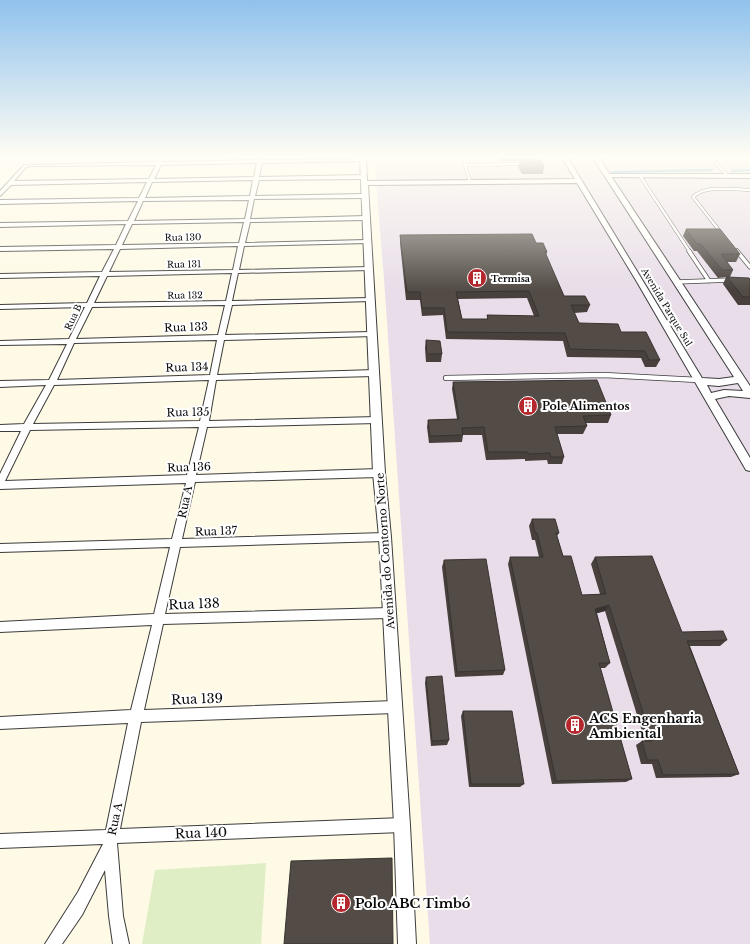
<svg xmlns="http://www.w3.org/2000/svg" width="750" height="944" font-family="'Libre Baskerville',serif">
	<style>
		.industrial { fill: #e8dde9 }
		.pitch { fill: #dfeec4 }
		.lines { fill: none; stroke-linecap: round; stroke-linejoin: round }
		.stream { stroke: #368cc8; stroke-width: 2 }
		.service-far2-casing { stroke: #3c3c3c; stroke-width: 3.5 }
		.service-far1-casing { stroke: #3c3c3c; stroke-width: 5 }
		.service-casing { stroke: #3c3c3c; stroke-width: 6 }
		.minor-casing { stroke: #3c3c3c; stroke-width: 2 }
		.tertiary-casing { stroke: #3c3c3c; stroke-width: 2 }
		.service-far2 { stroke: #fff; stroke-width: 2.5 }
		.service-far1 { stroke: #fff; stroke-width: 3.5 }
		.service { stroke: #fff; stroke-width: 4.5 }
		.minor { fill: #fff; fill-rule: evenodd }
		.tertiary { fill: #fff; fill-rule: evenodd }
		.wall { fill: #47403c; fill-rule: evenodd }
		.shaded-wall { fill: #393431 }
		.building { fill: #524b46; stroke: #393431; fill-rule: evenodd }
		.labels { text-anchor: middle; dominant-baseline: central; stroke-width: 4; stroke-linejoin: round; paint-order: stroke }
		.far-street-label { font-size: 9px; fill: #090909; stroke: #fff }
		.far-poi-label { font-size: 9px; font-weight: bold; fill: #090909; stroke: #fff; text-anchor: start }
		.street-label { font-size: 11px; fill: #090909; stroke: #fff }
		.poi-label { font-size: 11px; font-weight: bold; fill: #090909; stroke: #fff; text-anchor: start }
		.near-street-label { font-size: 13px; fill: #090909; stroke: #fff }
		.near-poi-label { font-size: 13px; font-weight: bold; fill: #090909; stroke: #fff; text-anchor: start }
	</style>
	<rect width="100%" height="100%" fill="#fefae6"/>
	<path class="industrial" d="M374,158h376v786h-320l-46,-665z"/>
	<path class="pitch" d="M266,863l-5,81h-119l13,-74z"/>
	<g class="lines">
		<path class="stream" d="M732,171l18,-1
			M612,172l100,-2"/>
		<defs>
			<path id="service-far2" d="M463,158l7,24
				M711,158l17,18
				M537,164l10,-1v-5
				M465,165l59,-1
				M640,176l50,76
				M722,234l-29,-37c13,-13 40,-7 57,-7
				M736,250l2,2"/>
			<path id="service-far1" d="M689,251l20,30
				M737,251l13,16
				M677,282l53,-2"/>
			<path id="service" d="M446,378l158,-3 94,5"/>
			<path id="minor" d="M159,158h4l-1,4 96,-2 1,-2h4v2l102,-1v1l-2,1 -101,2 -3,14 105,-2 3,2 -3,2 -105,1 -4,16 110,-2 3,2 -3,2 -111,1 -4,20 116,-3 3,2 -3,2 -116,2 -5,21 122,-3 3,2 -1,1 -125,3 -5,24 130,-3 2,1v2l-133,3 -6,28 138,-3 2,1v2l-140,4 -7,30 147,-3 4,2 -1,2 -151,4 -7,35 158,-5 4,3 -4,3 -159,4 -7,41 168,-4 4,3 -4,3 -170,4 -11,48 183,-6 3,2 2,2 -2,2 -3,2 -184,5 -13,57 203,-6 3,1 2,3 -2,3 -3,1 -205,6 -15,67 224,-6 4,1 1,4 -1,4 -4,1 -226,6 -19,86 251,-9 4,2 2,4 -2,4 -4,2 -254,9 -21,107 282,-11 5,2 2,5 -2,5 -5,2 -285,11 6,73 6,28h-16l-4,-28 -4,-46 -23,45 -20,29h-17l33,-52 25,-48 -103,4v-14l106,-4 22,-107 -128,6v-12l131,-7 21,-85 -152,7v-10l154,-8 16,-67 -170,5v-8l172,-5 14,-56 -186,6v-15l21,-43h-21v-6l24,-1 22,-39 -46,2v-6l49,-1 18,-36 -67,1v-4l69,-2 16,-32 -85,2v-4l87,-2 13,-27 -100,2v-4l102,-2 12,-23 -114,2v-4l116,-2 10,-21 -126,3v-4l128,-2 10,-20 -138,3v-4l139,-2 8,-16 -136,3 -11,11v-5l24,-26 133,-3zM257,163l-3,14 -100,2 7,-14zM156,165l-7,14 -135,2 12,-14 5,-1zM253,180l-3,16 -105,2 7,-16zM249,200l-4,19 -111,2 9,-20zM244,222l-5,21 -117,2 10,-21zM238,246l-5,24 -124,2 11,-23zM232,273l-6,28 -132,2 13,-27zM225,305l-7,30 -142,4 16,-32zM217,340l-7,35 -153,5 17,-37zM209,380l-9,41 -167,3 21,-39zM199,427l-12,48 -182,6 25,-51z
				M609,174h141v4l-143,-1v-2z"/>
			<path id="tertiary" d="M360,158h6l1,23 208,-2 -13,-21h6l134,220 17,1 15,-2 -141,-219h6l151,228v12l-21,-2 -14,3 35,59v13l-4,-1 -109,-188 -60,-99 -209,2 17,288 6,64 19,288 6,119h-18l-4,-119 -15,-288 -6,-64zM738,383l5,8 -19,-1 -13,3 -4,-8 12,1z"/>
		</defs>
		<use href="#service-far2" class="service-far2-casing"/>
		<use href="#service-far1" class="service-far1-casing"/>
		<use href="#service" class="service-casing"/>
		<use href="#minor" class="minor-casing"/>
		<use href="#tertiary" class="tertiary-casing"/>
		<use href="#service-far2" class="service-far2"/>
		<use href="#service-far1" class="service-far1"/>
		<use href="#service" class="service"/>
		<use href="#minor" class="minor"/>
		<use href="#tertiary" class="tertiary"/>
	</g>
	<path class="wall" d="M499,158h38v2l7,7 -1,7h-21l-4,-7 2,-6h-20z
		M686,229l54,25 -4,8h-9l6,8 -3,7 20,2v26h-12l-15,-21 3,-7 -8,1 -21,-27h-3l-11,-15z
		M400,235l136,8 11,9 -1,3 18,41 26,9 -3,7 -13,1 5,10 42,9 39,28 -4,7h-11l-4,-9 -74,-1 -4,-16 -117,-2 -3,-24 -21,1 -2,-16h-14l-6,-57zM527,298l7,18 -47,-1v4h-25l-4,-20z
		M426,340l16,14 -1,8h-15l-1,-14z
		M453,382l158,33 -3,8h-23l2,3 -4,8h-26l7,23 -2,7h-14l-1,-4 -22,1v-2l-39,1 -4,-25h-19l-1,7 -33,1 -2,-16 1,-7 29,-1 -5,-30z
		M532,519l27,14 -2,3 6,20 19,39 18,-1 -9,-30 4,-7 87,75 45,8 -7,6h-30l49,128 -8,3 -75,1 -4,-14h-11l-5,-19 6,-4h3l-40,-130 -8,2 13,50 -5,5h-5l32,111 -6,3 -74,2 -44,-220 2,-7h29l-4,-17h-3l-3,-14z
		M444,560l61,110 -2,5 -48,2 -13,-110z
		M426,677l23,63 -2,5 -16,1 -6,-63z
		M463,711l61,73 -4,3h-51l-8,-71z"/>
	<path class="shaded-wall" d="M609,605l-4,6 -14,4 4,-6z"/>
	<path class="building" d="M520,160h21l3,7 -21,1z
		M686,229h34l20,25h-19l12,16h-11l-21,-26h-4z
		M532,234l4,9h7l4,9h-2l19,44h21l5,9h-19l8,18 39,1 3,8h25l14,28h-11l-4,-9 -75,-2 -5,-16 -118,-1 -3,-24h-22l-2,-16h-13l-7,-57zM529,291l10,25 -52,-1 1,4h-26l-6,-27z
		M727,277l22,1 1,1v18h-7z
		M426,340l14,1 2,13h-15z
		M597,380l14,35 -28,1 4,10 -32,1 9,30h-13l-1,-4 -22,1v-2h-40l-4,-25 -22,1 1,7 -33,1 -2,-16 31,-1 -6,-37z
		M532,519h23l4,14h-3l7,23h8l11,39 24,-1 -11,-37 57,-1 30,76 41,-1 4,9 -40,1 52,133 -76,1 -5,-15h-11l-5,-19h10l-43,-136 -14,4 15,54h-11l33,116 -76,2 -46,-224h33l-6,-24h-2z
		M486,559l19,111 -48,2 -13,-112z
		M442,676l7,64 -17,1 -6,-64z
		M463,711h49l12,73h-53z
		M392,858l1,86h-109l7,-83z"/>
	<linearGradient id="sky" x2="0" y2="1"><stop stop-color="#90c2ed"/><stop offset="0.54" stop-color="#fffdf4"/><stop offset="1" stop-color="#fffdf4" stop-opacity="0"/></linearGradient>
	<rect width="750" height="290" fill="url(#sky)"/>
	<defs>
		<symbol id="building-disc" viewBox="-11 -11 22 22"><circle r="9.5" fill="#b4272c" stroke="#fff"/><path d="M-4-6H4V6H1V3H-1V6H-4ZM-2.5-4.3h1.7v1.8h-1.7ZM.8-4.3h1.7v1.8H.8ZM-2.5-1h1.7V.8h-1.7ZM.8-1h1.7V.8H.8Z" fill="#fff"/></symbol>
	</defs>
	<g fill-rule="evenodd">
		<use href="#building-disc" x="466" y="267" width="22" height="22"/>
		<use href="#building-disc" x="517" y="395" width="22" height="22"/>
		<use href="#building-disc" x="564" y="714" width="22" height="22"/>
		<use href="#building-disc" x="330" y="892" width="22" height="22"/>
	</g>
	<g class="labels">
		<g class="far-street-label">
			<text transform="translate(183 237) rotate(-1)">Rua 130</text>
			<text transform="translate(184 264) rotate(-1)">Rua 131</text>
			<text transform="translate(185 295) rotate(-1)">Rua 132</text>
			<text transform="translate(667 307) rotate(59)">Avenida Parque Sul</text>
			<text transform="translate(73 317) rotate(-65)">Rua B</text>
		</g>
		<g class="far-poi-label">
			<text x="491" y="278">Termisa</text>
		</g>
		<g class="street-label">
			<text transform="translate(186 327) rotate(-2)">Rua 133</text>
			<text transform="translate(187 367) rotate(-2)">Rua 134</text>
			<text transform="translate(188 412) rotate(-1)">Rua 135</text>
			<text transform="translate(189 467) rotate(-2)">Rua 136</text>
			<text transform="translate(185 502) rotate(-78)">Rua A</text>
			<text transform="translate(216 531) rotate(-2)">Rua 137</text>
			<text transform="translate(385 551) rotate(-94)">Avenida do Contorno Norte</text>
			<text transform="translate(115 819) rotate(-78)">Rua A</text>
		</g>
		<g class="poi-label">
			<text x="542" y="406">Pole Alimentos</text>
		</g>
		<g class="near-street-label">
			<text transform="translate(194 604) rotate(-2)">Rua 138</text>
			<text transform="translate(197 699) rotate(-2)">Rua 139</text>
			<text transform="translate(201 833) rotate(-2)">Rua 140</text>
		</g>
		<g class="near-poi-label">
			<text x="589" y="718">ACS Engenharia<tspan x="589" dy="15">Ambiental</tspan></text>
			<text x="355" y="903">Polo ABC Timbó</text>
		</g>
	</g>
</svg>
